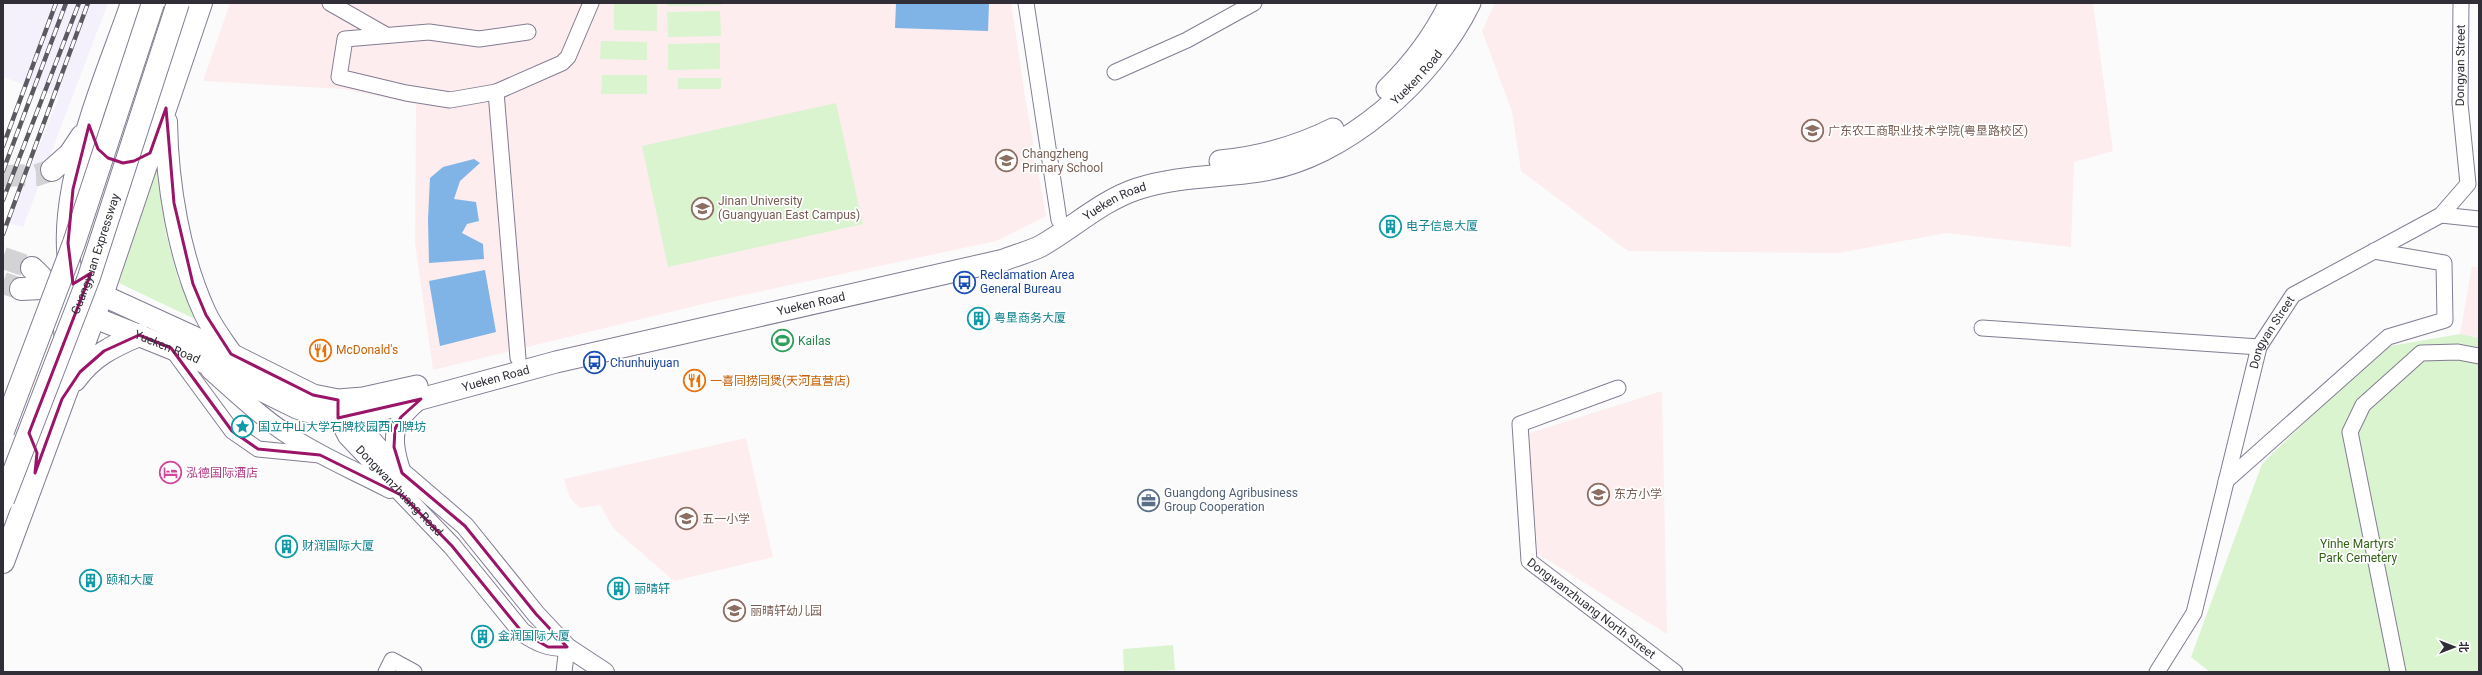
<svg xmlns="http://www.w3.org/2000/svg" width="2482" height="675" font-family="Roboto,'Noto Sans SC',sans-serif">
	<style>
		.built { fill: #f4f1fd }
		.education { fill: #fdedef }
		.green { fill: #d9f4ce }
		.water { fill: #80b3e6 }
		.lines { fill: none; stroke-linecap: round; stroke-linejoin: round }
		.trunk-tunnel { stroke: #d3d2d4; stroke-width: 22; stroke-dasharray: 22 11; stroke-linecap: butt }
		.minor-casing { stroke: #837c92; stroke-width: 17 }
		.tertiary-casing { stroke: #837c92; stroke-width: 20 }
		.secondary-casing { stroke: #837c92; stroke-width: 23 }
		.trunk-casing { stroke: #837c92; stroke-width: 24 }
		.minor { stroke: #fff; stroke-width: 15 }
		.tertiary { stroke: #fff; stroke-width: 18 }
		.secondary { stroke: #fff; stroke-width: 21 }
		.trunk { stroke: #fff; stroke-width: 22 }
		.rail-casing { stroke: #5c5a61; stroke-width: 4.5 }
		.rail { stroke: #fff; stroke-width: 3; stroke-dasharray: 9; stroke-linecap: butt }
		.trunk-bridge-casing { stroke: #837c92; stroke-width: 24; stroke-linecap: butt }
		.trunk-bridge { stroke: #fff; stroke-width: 22 }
		.marked { fill: none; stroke: #9a1468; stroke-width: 3; stroke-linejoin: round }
		.labels { text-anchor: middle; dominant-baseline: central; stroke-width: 3.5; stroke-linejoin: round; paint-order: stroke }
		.street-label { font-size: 12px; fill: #312e37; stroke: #fff }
		.education-label { font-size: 12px; fill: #785e54; stroke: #fff; text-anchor: start }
		.culture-label { font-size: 12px; fill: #0d838f; stroke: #fff; text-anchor: start }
		.transit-label { font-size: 12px; fill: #164399; stroke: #fff; text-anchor: start }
		.leisure-label { font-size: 12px; fill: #27864d; stroke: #fff; text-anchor: start }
		.food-label { font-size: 12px; fill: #c56008; stroke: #fff; text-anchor: start }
		.hotel-label { font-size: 12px; fill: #b23c85; stroke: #fff; text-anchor: start }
		.service-label { font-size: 12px; fill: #4e5e75; stroke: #fff; text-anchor: start }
		.park-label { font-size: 12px; fill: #316415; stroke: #fff }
	</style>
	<rect width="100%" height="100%" fill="#fbfbfb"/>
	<path class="built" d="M3,3h105l-85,224 -15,-4 51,-126 -56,-20z"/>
	<path class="education" d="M230,3h781l14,93 21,120 -50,25 -285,61 -278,68 -18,-127 1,-139 -73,-15 -140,-8z
		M1495,3h598l20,148 -39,11 -3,85 -125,-14 -108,20 -210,-2 -107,-80 -9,-59 -30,-81z
		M2472,266l7,2v70l-19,-4z
		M1662,391l5,243 -129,-80 -11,-120z
		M746,438l27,119 -99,24 -60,-52 -14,-24 -20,3 -10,-10 -6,-19z"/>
	<path class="green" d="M614,3h43v28l-43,-1z
		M667,3h55v2l-55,1z
		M720,11l1,25 -53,1 -1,-25z
		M601,41l46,1v18l-47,-1z
		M720,43v26l-52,1v-26z
		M602,75h45v19h-46z
		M678,78h43v11h-43z
		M836,103l27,121 -195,43 -26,-121z
		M156,168l10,66 12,45 21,42 -80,-38z
		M2460,334l19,4v334h-269l-19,-15 71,-193 78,-76 50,-42z
		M1173,645l2,25 -51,2 -1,-23z"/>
	<path class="water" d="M896,3h93l-1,28 -93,-3z
		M474,159l6,4 -20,18 -6,18 22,3 3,19 -12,3 -5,9 21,11 1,15 -55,4 -1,-44 2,-41 13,-11z
		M485,270l11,62 -56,14 -11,-65z"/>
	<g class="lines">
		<path class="trunk-tunnel" d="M3,176l34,-1 15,-5
			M3,258l29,10
			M3,283l18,6"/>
		<defs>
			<g id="minor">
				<path d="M330,3l56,32"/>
				<path d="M1026,3l33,217"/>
				<path d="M1115,72l72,-32 67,-37"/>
				<path d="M496,92l-46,8 -44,-7 -67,-16 6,-38 84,-7 50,7 49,-7"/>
				<path d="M2441,215l38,4"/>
				<path d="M1982,328l277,19"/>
				<path d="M171,348l61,83 26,18 62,6"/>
				<path d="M518,358l-22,-266 66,-29 6,-6 23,-54"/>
				<path id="s1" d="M1618,388l-98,36 9,137 146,111"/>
				<path d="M2226,481l162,-144 57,-17 -1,-57 -70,-12"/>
				<path d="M386,672l6,-12 22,12"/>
				<path d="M564,672l3,-25"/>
				<path id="s2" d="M2157,672l37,-59 65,-266 34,-52 148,-80 27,-31 -8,-81 1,-100"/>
				<path d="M2398,672l-48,-240 13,-27 58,-52 37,-1 21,4"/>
			</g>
			<g id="tertiary">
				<path d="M210,370c26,23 51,47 80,66 31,21 66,35 100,53"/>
				<path id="s3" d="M338,403v15l9,18 105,110 70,86c16,11 26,15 45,15"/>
				<path d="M343,406l51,59 71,61 71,88 31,33 38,25"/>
				<path d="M401,470c-11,-34 -9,-48 20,-71"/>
			</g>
			<g id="secondary">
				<path d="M1387,89c26,-25 47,-53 63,-86"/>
				<path d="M1220,161c40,-4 77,-14 113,-32"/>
				<path d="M102,295l129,59 82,41 25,5 25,-2 54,-12"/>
				<path id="s4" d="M93,317l102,41 102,50c28,10 44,9 72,5l187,-51 448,-102c12,-5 25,-8 37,-14 32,-18 60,-45 96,-57 40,-13 81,-12 122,-18 86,-12 174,-92 211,-168"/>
			</g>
			<path id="trunk" d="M166,122c1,62 13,135 39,191 7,15 17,28 26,41
				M52,170l18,-16 12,-18
				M32,268c27,25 32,38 34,74
				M21,289l41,-2
				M89,311c-58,-70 18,-233 43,-308
				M75,380c17,-24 38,-34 64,-45
				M3,562l99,-267 99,-292"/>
		</defs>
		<use href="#minor" class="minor-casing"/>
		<use href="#tertiary" class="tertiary-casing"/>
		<use href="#secondary" class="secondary-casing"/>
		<use href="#trunk" class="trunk-casing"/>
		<use href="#minor" class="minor"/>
		<use href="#tertiary" class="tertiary"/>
		<use href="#secondary" class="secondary"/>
		<use href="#trunk" class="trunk"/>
		<defs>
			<path id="rail" d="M3,146l53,-143
				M3,171l63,-168
				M3,200l76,-197
				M3,234l85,-231"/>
		</defs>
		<use href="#rail" class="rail-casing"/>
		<use href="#rail" class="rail"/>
		<defs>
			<g id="trunk-bridge">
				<path d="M3,431l71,-188 79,-240"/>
				<path id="s5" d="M3,500l86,-223 89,-274"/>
			</g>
		</defs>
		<use href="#trunk-bridge" class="trunk-bridge-casing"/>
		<use href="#trunk-bridge" class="trunk-bridge"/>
	</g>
	<path class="marked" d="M166,108l8,95 19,81 13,31 25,39 82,41 25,5v18l83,-19 -20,18 -6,12 -1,18 8,26 63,53 71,88 31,33h-19l-26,-15 -70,-86 -49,-50 -83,-41 -62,-6 -26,-18 -61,-83 -32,-13 -35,16 -24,21 -18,27 -27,74 2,-20 -8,-20 62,-160 -18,11 -5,-41 5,-54 16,-64 9,24 10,9 15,5 11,-2 16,-8z"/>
	<defs>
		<symbol id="university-ring" viewBox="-11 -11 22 22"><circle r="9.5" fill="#fff" stroke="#8d6e63" stroke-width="1.5"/><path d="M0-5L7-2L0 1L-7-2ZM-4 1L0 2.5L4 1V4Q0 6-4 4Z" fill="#8d6e63"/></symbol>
		<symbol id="school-ring" viewBox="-11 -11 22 22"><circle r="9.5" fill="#fff" stroke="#8d6e63" stroke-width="1.5"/><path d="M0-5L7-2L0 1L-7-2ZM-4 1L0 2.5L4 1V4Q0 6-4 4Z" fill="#8d6e63"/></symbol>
		<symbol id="building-ring" viewBox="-11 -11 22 22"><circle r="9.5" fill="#fff" stroke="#0f9aa8" stroke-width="1.5"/><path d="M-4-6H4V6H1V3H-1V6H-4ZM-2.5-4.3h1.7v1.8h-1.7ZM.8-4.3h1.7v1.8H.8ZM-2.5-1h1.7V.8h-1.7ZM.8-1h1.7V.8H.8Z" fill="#0f9aa8"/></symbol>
		<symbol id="bus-ring" viewBox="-11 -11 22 22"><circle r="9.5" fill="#fff" stroke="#1a4fb4" stroke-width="1.5"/><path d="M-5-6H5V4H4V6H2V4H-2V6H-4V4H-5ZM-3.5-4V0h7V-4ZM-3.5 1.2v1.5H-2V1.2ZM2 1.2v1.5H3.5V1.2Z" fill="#1a4fb4"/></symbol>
		<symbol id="stadium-ring" viewBox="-11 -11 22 22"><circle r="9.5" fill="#fff" stroke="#2e9e5b" stroke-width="1.5"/><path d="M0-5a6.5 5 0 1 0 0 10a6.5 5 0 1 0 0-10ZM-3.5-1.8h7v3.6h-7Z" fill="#2e9e5b"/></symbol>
		<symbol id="restaurant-ring" viewBox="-11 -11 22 22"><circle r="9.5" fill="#fff" stroke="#e8710a" stroke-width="1.5"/><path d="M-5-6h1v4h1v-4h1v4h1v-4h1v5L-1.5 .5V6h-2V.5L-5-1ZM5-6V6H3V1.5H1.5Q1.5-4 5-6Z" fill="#e8710a"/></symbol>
		<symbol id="sight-ring" viewBox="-11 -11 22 22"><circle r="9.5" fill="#fff" stroke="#0f9aa8" stroke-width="1.5"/><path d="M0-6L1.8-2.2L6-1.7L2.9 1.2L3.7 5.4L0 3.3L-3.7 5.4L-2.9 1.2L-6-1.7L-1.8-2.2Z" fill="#0f9aa8"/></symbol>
		<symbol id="hotel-ring" viewBox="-11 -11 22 22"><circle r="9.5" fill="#fff" stroke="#d1479c" stroke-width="1.5"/><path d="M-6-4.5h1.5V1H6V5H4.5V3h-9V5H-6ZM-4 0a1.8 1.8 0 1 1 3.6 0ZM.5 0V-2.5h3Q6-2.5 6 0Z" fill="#d1479c"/></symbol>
		<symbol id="office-ring" viewBox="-11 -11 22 22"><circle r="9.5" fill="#fff" stroke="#5c6f8a" stroke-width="1.5"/><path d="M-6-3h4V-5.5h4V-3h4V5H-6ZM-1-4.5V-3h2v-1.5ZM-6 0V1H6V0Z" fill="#5c6f8a"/></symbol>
	</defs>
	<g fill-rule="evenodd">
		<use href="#university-ring" x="1800" y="118" width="25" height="25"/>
		<use href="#school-ring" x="994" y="148" width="25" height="25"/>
		<use href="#university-ring" x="690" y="196" width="25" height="25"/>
		<use href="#building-ring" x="1378" y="214" width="25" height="25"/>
		<use href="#bus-ring" x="952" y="270" width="25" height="25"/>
		<use href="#building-ring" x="966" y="306" width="25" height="25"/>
		<use href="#stadium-ring" x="770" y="328" width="25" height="25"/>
		<use href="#restaurant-ring" x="308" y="338" width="25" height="25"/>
		<use href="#bus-ring" x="582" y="350" width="25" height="25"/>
		<use href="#restaurant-ring" x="682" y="368" width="25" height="25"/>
		<use href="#sight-ring" x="230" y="414" width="25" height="25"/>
		<use href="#hotel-ring" x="158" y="460" width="25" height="25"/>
		<use href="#school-ring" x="1586" y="482" width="25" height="25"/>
		<use href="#office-ring" x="1136" y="488" width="25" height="25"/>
		<use href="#school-ring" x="674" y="506" width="25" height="25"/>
		<use href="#building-ring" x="274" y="534" width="25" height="25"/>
		<use href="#building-ring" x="78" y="568" width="25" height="25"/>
		<use href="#building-ring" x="606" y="576" width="25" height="25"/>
		<use href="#school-ring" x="722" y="598" width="25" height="25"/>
		<use href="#building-ring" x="470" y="624" width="25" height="25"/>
	</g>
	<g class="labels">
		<g class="street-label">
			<text stroke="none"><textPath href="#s2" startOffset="734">Dongyan Street</textPath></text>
			<text stroke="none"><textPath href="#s4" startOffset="1412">Yueken Road</textPath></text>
			<text stroke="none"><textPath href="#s4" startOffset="1076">Yueken Road</textPath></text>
			<text stroke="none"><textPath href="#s5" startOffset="263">Guangyuan Expressway</textPath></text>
			<text stroke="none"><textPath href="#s4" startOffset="752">Yueken Road</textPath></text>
			<text stroke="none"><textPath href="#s2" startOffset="362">Dongyan Street</textPath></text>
			<text stroke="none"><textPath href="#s4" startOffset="80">Yueken Road</textPath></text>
			<text stroke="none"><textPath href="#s4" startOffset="428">Yueken Road</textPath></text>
			<text stroke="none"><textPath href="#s3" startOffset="111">Dongwanzhuang Road</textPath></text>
			<text stroke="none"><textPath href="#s1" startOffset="320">Dongwanzhuang North Street</textPath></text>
		</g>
		<g class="education-label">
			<text x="1828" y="131">广东农工商职业技术学院(粤垦路校区)</text>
			<text x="1022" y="154">Changzheng<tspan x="1022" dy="14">Primary School</tspan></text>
			<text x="718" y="201">Jinan University<tspan x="718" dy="14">(Guangyuan East Campus)</tspan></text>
			<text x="1614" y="494">东方小学</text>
			<text x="702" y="519">五一小学</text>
			<text x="750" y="611">丽晴轩幼儿园</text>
		</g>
		<g class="culture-label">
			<text x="1406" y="226">电子信息大厦</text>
			<text x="994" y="318">粤垦商务大厦</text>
			<text x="258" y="427">国立中山大学石牌校园西门牌坊</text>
			<text x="302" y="546">财润国际大厦</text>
			<text x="106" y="580">颐和大厦</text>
			<text x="634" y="589">丽晴轩</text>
			<text x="498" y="636">金润国际大厦</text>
		</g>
		<g class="transit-label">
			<text x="980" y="275">Reclamation Area<tspan x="980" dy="14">General Bureau</tspan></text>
			<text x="610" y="363">Chunhuiyuan</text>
		</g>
		<g class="leisure-label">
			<text x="798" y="341">Kailas</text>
		</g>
		<g class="food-label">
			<text x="336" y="350">McDonald's</text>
			<text x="710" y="381">一喜同捞同煲(天河直营店)</text>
		</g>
		<g class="hotel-label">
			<text x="186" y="473">泓德国际酒店</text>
		</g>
		<g class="service-label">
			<text x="1164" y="493">Guangdong Agribusiness<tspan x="1164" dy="14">Group Cooperation</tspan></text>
		</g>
		<g class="park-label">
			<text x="2358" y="544">Yinhe Martyrs'<tspan x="2358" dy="14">Park Cemetery</tspan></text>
		</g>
	</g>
	<rect width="2482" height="675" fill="none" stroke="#312e37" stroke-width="8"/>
	<g transform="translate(2454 647) rotate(90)" stroke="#ffffff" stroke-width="3" paint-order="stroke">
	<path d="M0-3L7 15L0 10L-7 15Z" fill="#312e37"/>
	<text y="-6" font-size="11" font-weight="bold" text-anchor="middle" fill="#312e37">北</text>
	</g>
</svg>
